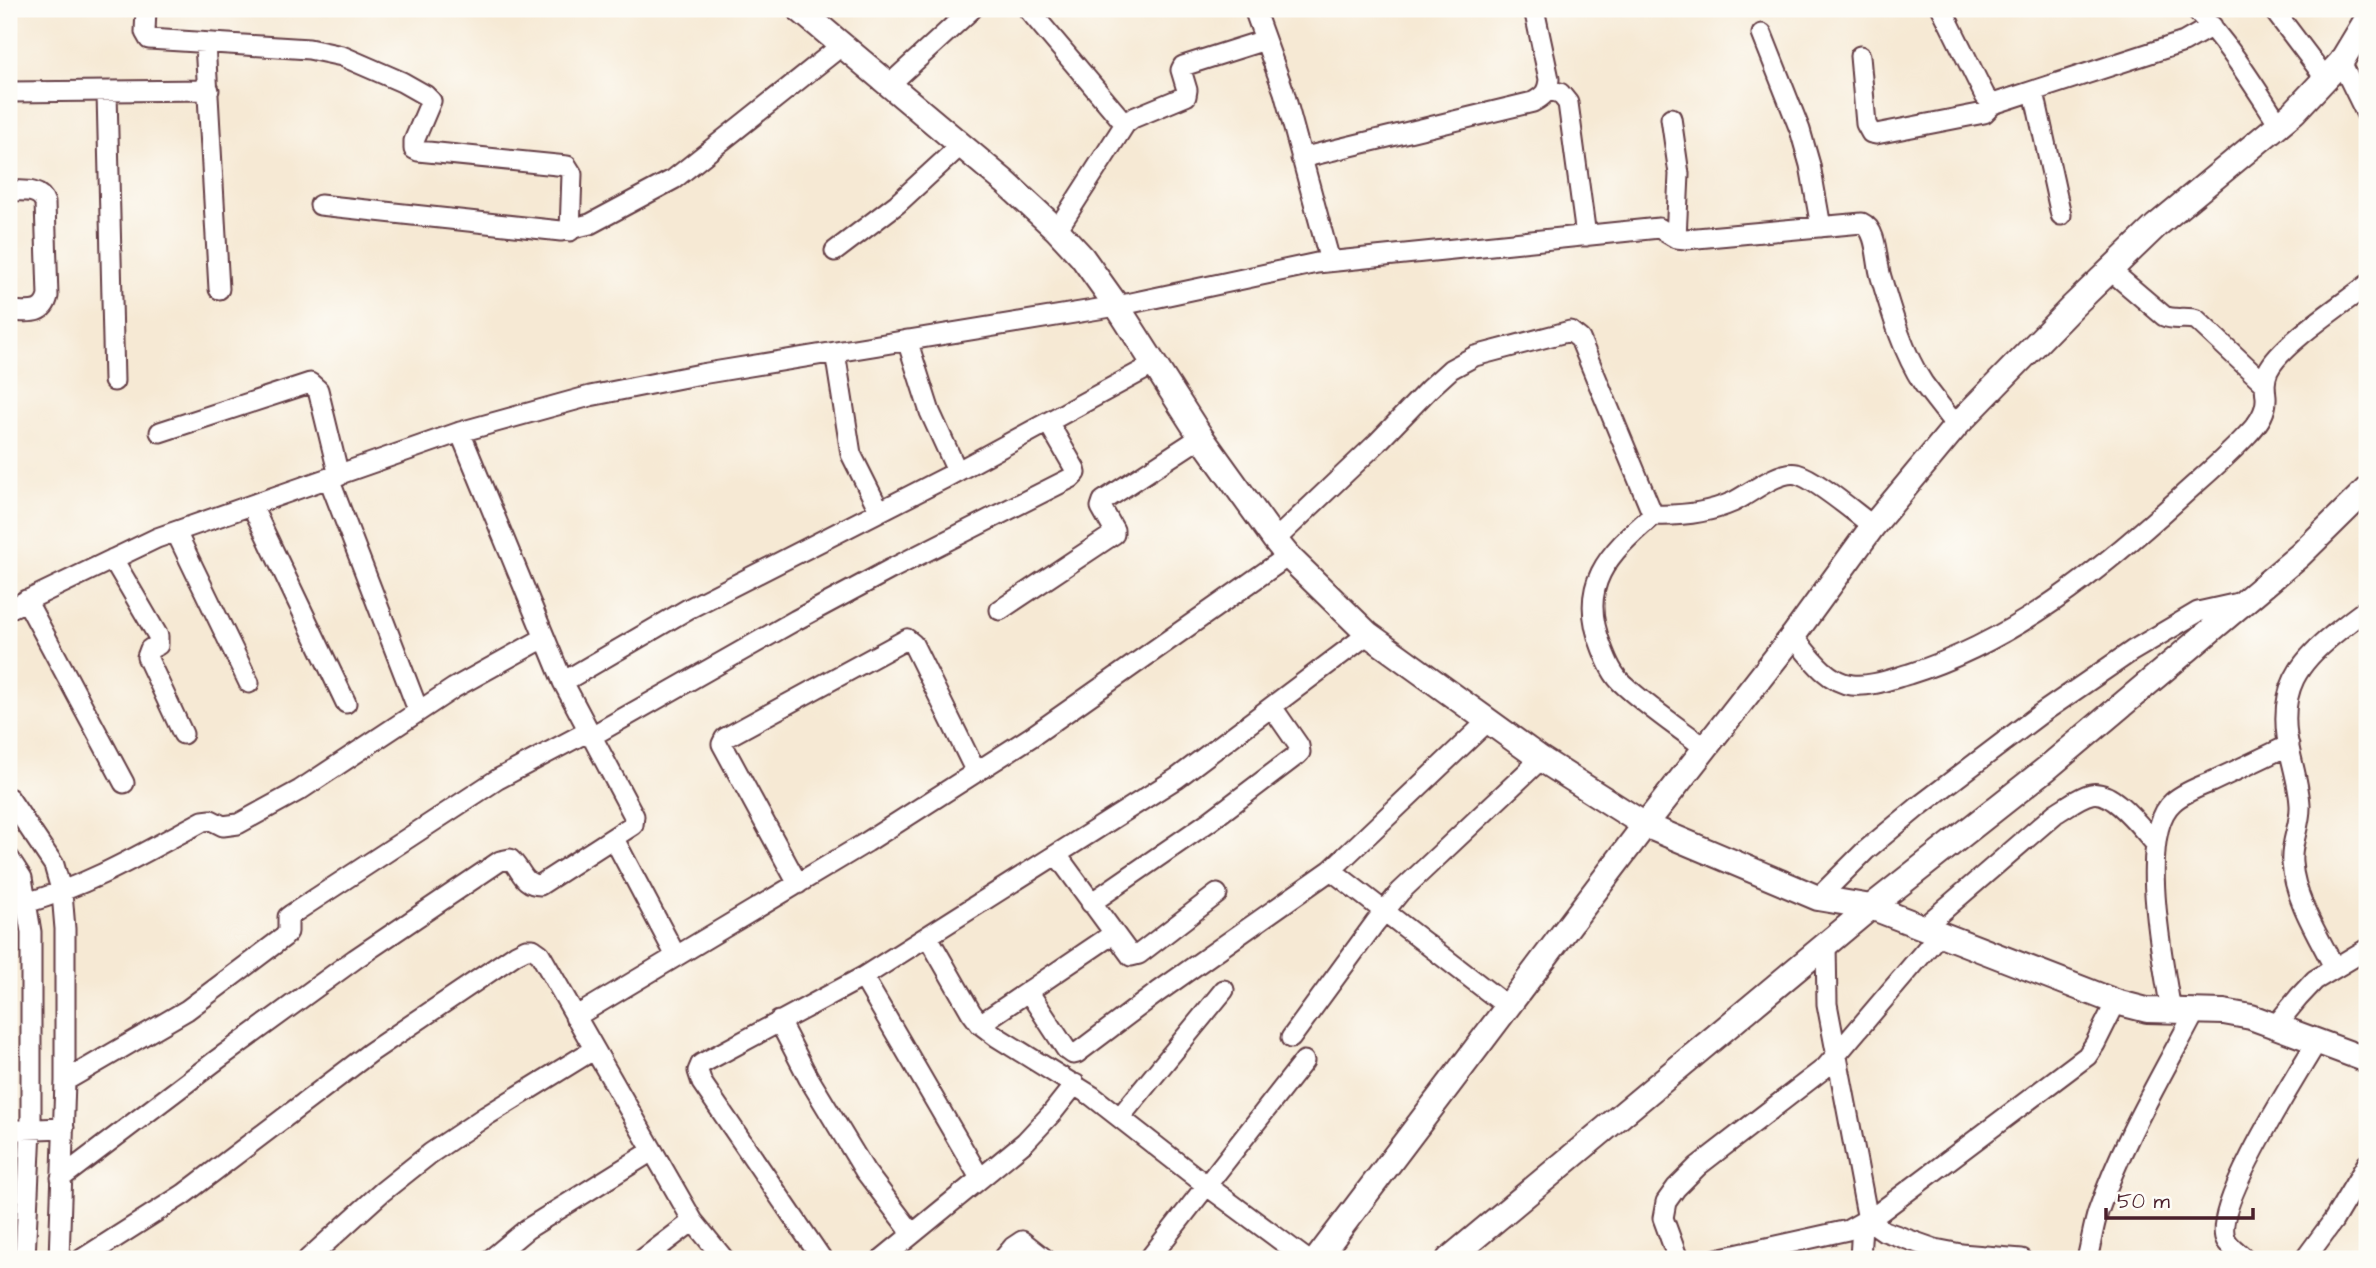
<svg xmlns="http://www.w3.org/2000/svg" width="2376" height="1268" font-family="'Architects Daughter',sans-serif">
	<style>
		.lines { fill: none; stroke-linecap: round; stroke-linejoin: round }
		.minor-casing { stroke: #643d44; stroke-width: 23 }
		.tertiary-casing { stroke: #643d44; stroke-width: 28 }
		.minor { stroke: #fff; stroke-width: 19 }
		.tertiary { stroke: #fff; stroke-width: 24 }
	</style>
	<rect width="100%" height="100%" fill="#fdfcf7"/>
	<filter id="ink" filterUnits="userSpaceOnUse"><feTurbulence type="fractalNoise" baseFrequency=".0143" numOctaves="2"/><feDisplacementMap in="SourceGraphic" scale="14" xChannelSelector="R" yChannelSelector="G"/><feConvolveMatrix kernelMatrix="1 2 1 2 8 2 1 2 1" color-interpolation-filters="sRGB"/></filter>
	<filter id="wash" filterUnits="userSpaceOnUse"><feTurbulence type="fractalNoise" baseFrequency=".00686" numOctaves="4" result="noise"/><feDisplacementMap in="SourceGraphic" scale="28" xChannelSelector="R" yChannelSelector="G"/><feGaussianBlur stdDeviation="1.57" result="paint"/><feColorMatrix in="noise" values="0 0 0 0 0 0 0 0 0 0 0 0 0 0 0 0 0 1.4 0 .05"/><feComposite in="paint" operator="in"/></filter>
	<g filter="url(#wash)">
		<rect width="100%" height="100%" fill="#f6e9d4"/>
	</g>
	<g filter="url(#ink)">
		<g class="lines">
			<defs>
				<path id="minor" d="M146,9l-1,23 4,7 160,10 33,7 60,26 23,13 6,6 -17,40v8l4,2 149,15 5,8 -2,57
					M1028,9l97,115
					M1254,9l30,83 46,169
					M1942,9l43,87 8,8 191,-62 28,-16
					M2195,9c33,34 58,75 84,115
					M2273,9l53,70
					M1762,34l38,96 10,35 11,62
					M205,43l14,246
					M1860,56l6,68 5,9 5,1 108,-21 9,-9
					M2341,62l26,53
					M889,85l83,-76
					M1549,90l11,3 8,10 18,133
					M9,92l200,-2
					M2034,92l27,123
					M107,93l7,288
					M1671,118l8,56 -3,64
					M1301,158l232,-56c11,-6 15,-10 16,-23l-15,-70
					M9,191c14,0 31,-3 36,12l3,93c-5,21 -22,15 -39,15
					M320,205l241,26 29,-7 84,-45 167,-133
					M1057,230l68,-106 8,-6 53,-22 1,-6 -6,-20 2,-4 82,-26
					M835,251l62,-47 64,-59
					M2110,270l54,46c11,5 22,0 33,4l68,64
					M907,340l23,72 27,59
					M835,352l16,102 28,56
					M160,432l150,-49 8,7 21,86
					M329,479l89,231
					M252,506l94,197
					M1653,515c28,1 55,-2 80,-13 17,-8 45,-32 64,-28 19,5 58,39 76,52
					M176,532l73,151
					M1275,540l102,-97 52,-54 22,-20 24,-13 95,-25 10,8 73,176c-46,40 -76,70 -51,133 5,13 11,28 22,37 25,23 54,42 81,63
					M113,559l45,77v9l-8,4 -3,8 36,77
					M26,600l98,183
					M9,609l148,-71 303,-106 130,-36 111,-22 416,-68 200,-43 342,-35 17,10 10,1 176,-16c16,7 14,39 19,54 10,34 22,76 42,106 10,14 22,28 33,43
					M1000,610l114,-76v-4l-13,-23 2,-6 98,-64
					M1793,636c15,18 33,46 59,49 19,2 39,-6 57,-11 106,-33 193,-105 273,-178 22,-20 46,-40 66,-62 10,-10 19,-22 18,-37 -1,-9 -2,-16 2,-26 12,-26 75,-67 99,-86
					M563,682l125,-73 257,-131 208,-113
					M1489,720l-158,150 177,137
					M590,737l206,-117 95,-51 180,-91 5,-5 -1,-4 -27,-47
					M9,798l45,67 8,28 3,36v152l-6,178
					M614,839l62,117
					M1057,855l74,101 8,-2 78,-60
					M9,858l13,20 9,54v196l-6,131
					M798,884l-76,-140 3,-6 182,-99 6,5 63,128
					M1818,898l47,-47 53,-44 121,-92 93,-64 66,-39 45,-10
					M26,903c64,-18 119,-51 177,-82l8,-1 12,6 15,-2 62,-34 154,-102 90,-50
					M1091,903l119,-82 87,-66 3,-3 -1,-6 -27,-39
					M1925,926l131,-113c11,-6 22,-16 35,-19 22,-5 50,34 64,49
					M928,937l43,75 9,12 17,13 95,59 114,89 100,74
					M1826,944l1,60 41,216 16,11 51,18 26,5 61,5
					M2334,967c-16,-32 -39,-67 -42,-104 -2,-20 9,-38 8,-58 -1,-23 -10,-46 -13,-69 -6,-47 10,-72 46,-101 11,-9 22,-18 34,-26
					M863,977l117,201
					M1028,991l38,58 7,5 4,-1 81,-61 173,-122
					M2171,1011c-7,-45 -35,-177 2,-209 10,-9 25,-15 38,-20 26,-12 52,-24 78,-37
					M575,1017l292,-175 164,-105 257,-181
					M779,1021l29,56 57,94 47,62
					M980,1024l133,-90
					M2276,1025l23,-28 16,-17 52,-31
					M1291,1038l84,-115 25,-31 141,-133
					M65,1081l122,-71 97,-73 4,-5v-15l4,-3 206,-135 89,-47
					M1120,1117l104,-127
					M9,1130l55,-2
					M61,1178l157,-119 137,-100 145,-98 10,-2c12,10 12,26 30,26l93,-60 1,-9 -71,-134 -103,-250
					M82,1259l102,-65 187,-142 145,-98 10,-5h7l7,5 153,267 31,38
					M308,1259l74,-67 49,-39 55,-37 107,-66
					M491,1259l36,-30 125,-78
					M643,1259l50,-38
					M822,1259l-120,-176 -4,-12 3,-7 162,-87 314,-199 191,-144
					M882,1259l143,-117 27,-29 23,-29
					M1003,1259l10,-12 9,-6 23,18
					M1149,1259l155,-198
					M1678,1259l-15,-41 3,-16 10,-14 22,-22 128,-99 115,-135
					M1717,1259l131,-29 32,-18 207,-156 8,-12 21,-42
					M1860,1259l2,-35
					M2087,1259c4,-15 6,-32 11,-47 24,-70 63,-135 97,-200
					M2245,1259c-5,-6 -15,-11 -19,-19 -16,-31 73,-168 92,-200
					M2305,1259l28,-38 34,-57"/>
				<path id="tertiary" d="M799,9l206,173 52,48 25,27 35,49 84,131 74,103 13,16 80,78 173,125 104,66 173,73 53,9 245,95 31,8 77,2 27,5 116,43
					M1317,1259l328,-434 148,-189 80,-110 83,-100 117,-120 83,-80 138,-114 47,-50 26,-43
					M1449,1259l422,-352 175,-138 254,-214 67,-66"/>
			</defs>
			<use href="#minor" class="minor-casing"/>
			<use href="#tertiary" class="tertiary-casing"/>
			<use href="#minor" class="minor"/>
			<use href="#tertiary" class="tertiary"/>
		</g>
	</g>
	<rect width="2376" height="1268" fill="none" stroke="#fdfcf7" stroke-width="35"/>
	<path d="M2106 1208v10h147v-10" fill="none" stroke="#4a1f2b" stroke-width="3.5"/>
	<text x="2117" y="1208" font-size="21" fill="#4a1f2b" stroke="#fdfcf7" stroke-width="5" paint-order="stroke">50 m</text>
</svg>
